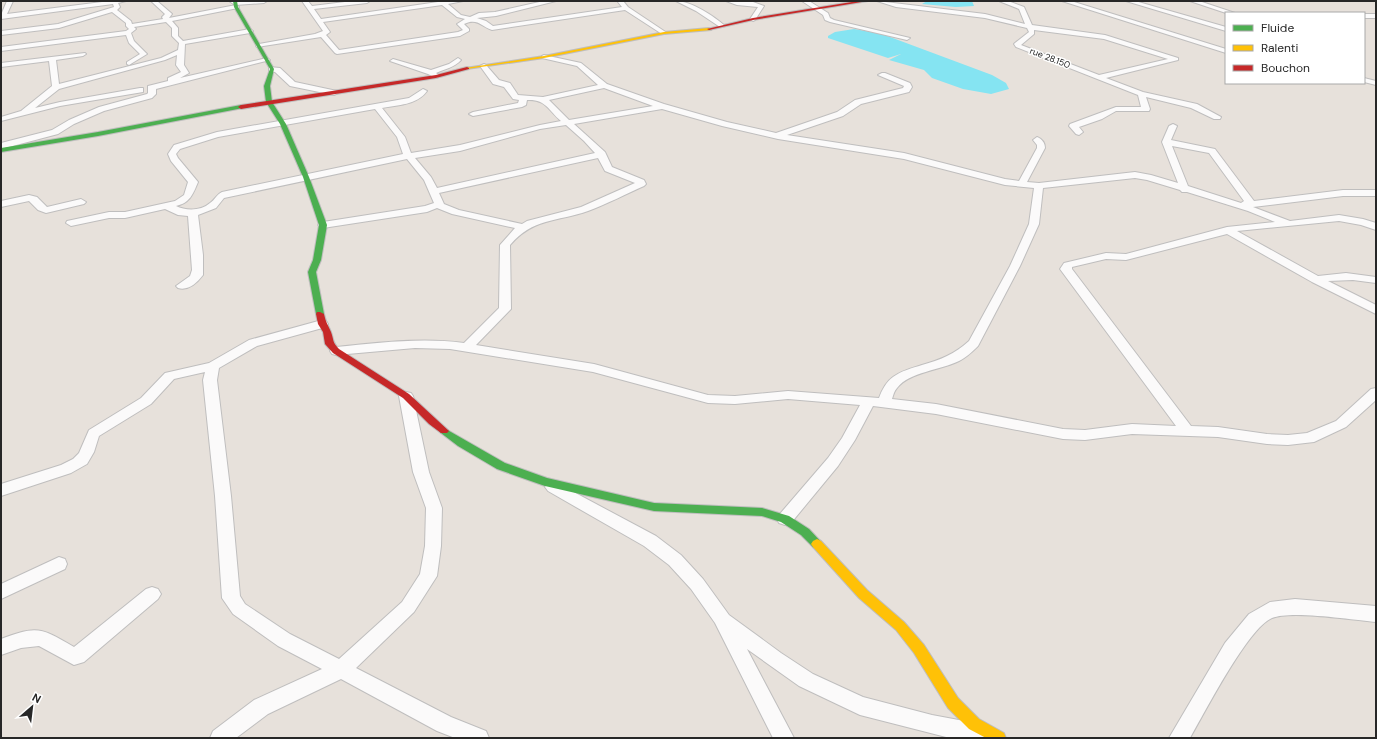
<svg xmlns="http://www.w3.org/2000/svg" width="1377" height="739" font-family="'DM Sans',sans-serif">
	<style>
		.water { fill: #85e4f2 }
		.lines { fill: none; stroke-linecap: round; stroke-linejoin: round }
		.street-casing { stroke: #bfbebe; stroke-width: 2 }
		.fast-casing { stroke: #bfbebe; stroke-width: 2 }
		.slow-casing { stroke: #bfbebe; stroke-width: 2 }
		.jam-casing { stroke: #bfbebe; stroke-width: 2 }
		.street { fill: #fbfafa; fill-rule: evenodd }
		.fast { fill: #4caf50; fill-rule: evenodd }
		.slow { fill: #ffc107; fill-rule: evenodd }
		.jam { fill: #c62828; fill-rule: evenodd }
		.labels { text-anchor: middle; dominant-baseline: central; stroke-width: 3; stroke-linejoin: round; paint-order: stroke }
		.far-street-label { font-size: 9px; fill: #272727; stroke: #fff }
	</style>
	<rect width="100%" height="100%" fill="#e7e1db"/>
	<path class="water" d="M927,1h45l2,5 -18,1 -34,-3z
		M854,29l28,5 110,41 14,8 3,6 -18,5 -28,-5 -31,-11 -8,-8 -35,-10 12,-6 -13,4 -60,-20v-2l7,-4z"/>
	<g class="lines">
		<defs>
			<path id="street" d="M7,1h6l-6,13 103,-13h16l-8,2 2,4 -3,3 14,11 1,3 31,-5 -1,-2 3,-3 -14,-13h6l14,12 1,1 -3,4 67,-13 3,2 -1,1 -66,13 6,7v8l5,5 67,-12 3,2 -3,2 -65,11 -1,21 5,8 -9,5 87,-20 3,2 -114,29v5l-4,4 -48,13 -30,13 -16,10 -57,15v-6l51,-13 17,-10 30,-13 48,-13 1,-1v-7l20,-5v-3l13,-6 -5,-7 1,-10 -12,5 -106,29 -24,19 25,-6 80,-14h3v4l-83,14 -59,15v-4l20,-6 31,-25 -3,-25 -48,6v-4l84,-10 1,1 -3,2 -27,4 3,24 102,-26 17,-8 1,-7 -7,-7v-8l-6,-6 -32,5 2,2 -5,4 3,8 13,13 -18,11 -2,-1v-2l13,-8 -11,-11 -3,-8 -125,16v-4l125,-16 3,-2 -3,-3v-3l-14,-11 -53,16 -58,7v-4l57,-7 56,-17 -1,-3 -112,15v-4z
				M229,1h38l-3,2 -29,2z
				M302,1h6l4,5 41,-5h17l-3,2 -53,6 7,10 117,-17 -1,-1h26l-15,3 13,11 9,2 9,-4 16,-1 49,-11h12l-60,15 -19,2 9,3 7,5 129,-19 -4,-5 5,-1 5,6 39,26 -5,1 -37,-24 -133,20c-12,-4 -14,-12 -28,-6l5,5v2l-9,5 -123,18 -2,-1 -14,-16 -64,10 -1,-1 3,-2 56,-10 8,-3zM442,5l15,12 8,2 -8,5 6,6 -5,2 -119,18 -13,-15 4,-3 -7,-10z
				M676,1c15,0 38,15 49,25l-5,1 -24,-16z
				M726,1l27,1 11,4 -9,14 -2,1 -3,-2 8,-12 -21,-2z
				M802,1h7l19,12 2,5 4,2 76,18 -3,2 -77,-18 -5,-2 -2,-5z
				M877,1l108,13 40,10 -6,-15 -20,-8h9l16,6 8,18 73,10 73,23v2l-72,18 37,14 54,12 24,13 -1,2h-6l-23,-11 -45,-11 4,12 -1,2h-33l-14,8 -23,8 4,5 -4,3 -3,-1 -7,-8 1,-2 46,-17h25l-3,-12 -122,-48 -2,-3 1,-1 14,-11 -2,-4 -42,-10 -89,-11zM1034,30l70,9 64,20 -69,16 -78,-30 13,-11z
				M1062,1h9l16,5 139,43v4z
				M1126,1h9l91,26v4z
				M1190,1h9l36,12h-9z
				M1364,14h12v4h-12z
				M544,55l37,8 26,21 57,20 63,18 49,11 61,-21 18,-12 48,-12 1,-2 -26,-11 4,-2h3l25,10 2,4 -3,5 -48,12 -18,12 -56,19 117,18 101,26 14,2 18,-33v-3l-4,-5 4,-3c5,2 8,6 8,11l-18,34 12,1 96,-11 16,3 27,8 -16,-41 7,-16 4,-2 4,2 -6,14 44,9 39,52 89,-11h33v6h-33l-90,11 37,14 49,-6 24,4 13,4v7l-15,-5 -22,-4 -102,10 81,45 28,-3 30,4v6l-23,-3 -25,1 48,24v9l-64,-32 -85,-48 -101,26 -20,-1 -34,8v2l119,157 27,1 49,7 21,1 19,-2 29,-12 35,-32 5,-1v12l-30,27 -32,15 -26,3 -21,-1 -49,-7 -86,-3 -47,6 -22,-1 -127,-25 -63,-8 -18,34 -17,26 -47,57 -6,2 -6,-2 -2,-4 2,-4 49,-57 14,-20 18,-33 -72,-6 -53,5 -27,-1 -115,-31 -143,-23 -35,-1 -79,7 -4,-1 -2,-3 2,-3 4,-1c42,-4 85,-10 128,-4l35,-35 1,-63 15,-17 -63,-14 -15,-6 -10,4 -104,16 -5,-3 5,-3 102,-16 9,-3 -10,-23 -17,-21 -183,39 -8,10 -18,7 5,40v20c-6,8 -15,16 -25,13l-2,-2 14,-10 2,-6 -4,-54 -10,-1 -13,-6 -40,9h-16l-38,8 -5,-3 1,-2 42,-9h16l50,-11 9,-6 4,-13 -17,-21 -3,-7 6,-9 43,-13 192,-34 14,-9 4,2c-10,14 -29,14 -45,17l23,29 6,16 49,-8 80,-20 21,-4c-13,-11 -15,-22 -34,-21l-1,5 -4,2 -49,9 -4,-2 4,-2 45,-9 1,-3 -6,-1 -9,-12 -11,-3 -13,-18 4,-2 2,1 13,15 11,3 8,12 25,2 55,-12 -21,-19 -35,-8v-2zM604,88l49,18 -84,14 -20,-20zM375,109l22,28 6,17 -181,38c-6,3 -7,8 -12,11 -9,8 -24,8 -34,3 14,-3 17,-12 22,-24l-20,-24 -2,-4 4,-5 38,-12zM662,109l60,17 56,13 126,20 101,26 29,3 -5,36 -19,42 -41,75c-14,13 -29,19 -47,24 -10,3 -21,6 -29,12 -7,5 -11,13 -14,21l-91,-7 -53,5 -27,-1 -114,-31 -118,-19 35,-36 -1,-64c23,-27 46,-23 78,-34 19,-7 38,-17 56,-25l2,-2 -2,-4 -32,-13 -7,-15 -31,-28zM566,125l18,16 11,12 -158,35 -6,-11 -16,-19 45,-7 80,-22zM1172,146l37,7 35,48 -3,2 -53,-17zM598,158l7,13 30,12 -54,24 -54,14 -5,3 -63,-14 -15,-6 -5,-11zM1135,178l12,2 33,10 2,2h5l61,19 27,11 -48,5 -101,27 -20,-1 -42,10 -4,6 116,157 -44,-2 -47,6 -22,-1 -127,-25 -44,-5c1,-3 2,-8 5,-11 12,-16 44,-18 62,-27 8,-4 13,-9 19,-15l42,-80 19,-42 4,-36z
				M458,58l3,2c-6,7 -16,9 -25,13l4,3 -4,2 -8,-4 -38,-13 3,-2 38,11 18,-6z
				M269,67l11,1 15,14 42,9 1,2 -4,2 -44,-9 -15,-14 -6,-1z
				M1364,78l12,3v4l-12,-3z
				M29,195l8,2 10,10 34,-8 5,3 -2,2 -38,9 -8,-3 -9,-9 -28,6v-6z
				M322,320l4,1 2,3 -2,3 -69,19 -38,22 -2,12 14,116 9,100 5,8 45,30 49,25 63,-57 18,-28 5,-28 1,-38 -13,-36 -14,-76 2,-3 5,-1 5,1 2,3 16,76 13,36 -1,38 -4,30 -23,36 -58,56 95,49 35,14 3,7h-34l-18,-7 -96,-52 -73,35 -32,24h-26l3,-7 41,-31 68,-31 -44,-23 -45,-32 -11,-16 -7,-102 -12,-116 2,-8 -31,7 -23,25 -52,32 -5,16 -7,12 -16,9 -70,23v-12l60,-19 12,-6 6,-6 10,-23 52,-32 24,-25 44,-10 40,-23z
				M553,481l103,55 25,19 22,24 26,36 52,38 32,21 50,23 69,18 48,9 7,3 3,7 -2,4h-38l-90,-23 -61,-29 -52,-37 47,89h-21l-58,-115 -24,-34 -22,-24 -25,-19 -96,-55 -3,-4 3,-4z
				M59,557l6,2 2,5 -2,5 -64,30v-15z
				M152,587l6,2 3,5 -3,5 -74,63 -10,3 -35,-19 -18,2 -20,7v-16c37,-14 40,-11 73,8l72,-58z
				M1295,599l81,7v16c-22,-2 -85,-12 -104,-4 -24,10 -67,94 -82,120h-21l56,-95 24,-29 21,-12z"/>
			<path id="fast" d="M233,1h4l1,6 36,62 -4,17 2,16 14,22 23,53 18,48 -6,35 -5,12 8,42 -1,2h-3l-4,-2 -8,-42 5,-12 6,-35 -16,-48 -23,-53 -14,-22 -2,-16 6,-17 -36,-62z
				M241,105l2,1v2l-145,28 -97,16v-4l97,-16z
				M444,428l61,35 42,15 107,25 108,5 27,8 20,13 14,15 -2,3 -4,2 -4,-2 -12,-12 -20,-13 -19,-6 -108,-5 -109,-25 -48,-17 -39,-23 -17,-13 -2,-2 2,-2z"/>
			<path id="slow" d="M709,28l2,2 -47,4 -120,24 -77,11 -2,-1 79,-12 120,-24z
				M817,539l4,2 46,49 37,32 20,23 34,53 21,21 25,14 2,5h-20l-17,-9 -21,-21 -34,-55 -18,-23 -37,-32 -46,-51 -2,-3 2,-3z"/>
			<path id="jam" d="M858,1h10l-115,19 -44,10 -2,-1 46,-11z
				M467,67l2,1v1l-33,9 -195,31 -3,-2 3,-2 195,-30z
				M317,312h3l4,2c2,9 4,11 7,18 3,8 1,10 8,17l70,45 40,37 -2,2h-6l-12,-9 -26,-26 -70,-45 -8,-9 -2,-12 -5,-8 -2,-10z"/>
		</defs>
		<use href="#street" class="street-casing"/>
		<use href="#fast" class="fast-casing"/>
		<use href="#slow" class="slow-casing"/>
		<use href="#jam" class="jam-casing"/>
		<use href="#street" class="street"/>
		<use href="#fast" class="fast"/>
		<use href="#slow" class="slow"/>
		<use href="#jam" class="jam"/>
	</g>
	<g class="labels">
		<g class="far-street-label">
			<text transform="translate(1050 58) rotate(21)">rue 28.150</text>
		</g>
	</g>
	<rect width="1377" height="739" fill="none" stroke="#272727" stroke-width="4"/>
	<rect x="1225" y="12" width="140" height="72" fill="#ffffff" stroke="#a9a9a9"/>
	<rect x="1233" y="25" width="20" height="6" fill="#4caf50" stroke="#a9a9a9"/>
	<text x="1261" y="32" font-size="12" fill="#272727">Fluide</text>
	<rect x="1233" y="45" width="20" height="6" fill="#ffc107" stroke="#a9a9a9"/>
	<text x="1261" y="52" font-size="12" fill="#272727">Ralenti</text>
	<rect x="1233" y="65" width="20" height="6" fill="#c62828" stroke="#a9a9a9"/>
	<text x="1261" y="72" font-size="12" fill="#272727">Bouchon</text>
	<g transform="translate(32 707) rotate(28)" stroke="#ffffff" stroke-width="3" paint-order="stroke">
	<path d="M0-3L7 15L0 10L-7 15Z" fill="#272727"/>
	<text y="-6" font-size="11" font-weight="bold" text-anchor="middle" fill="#272727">N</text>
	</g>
</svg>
